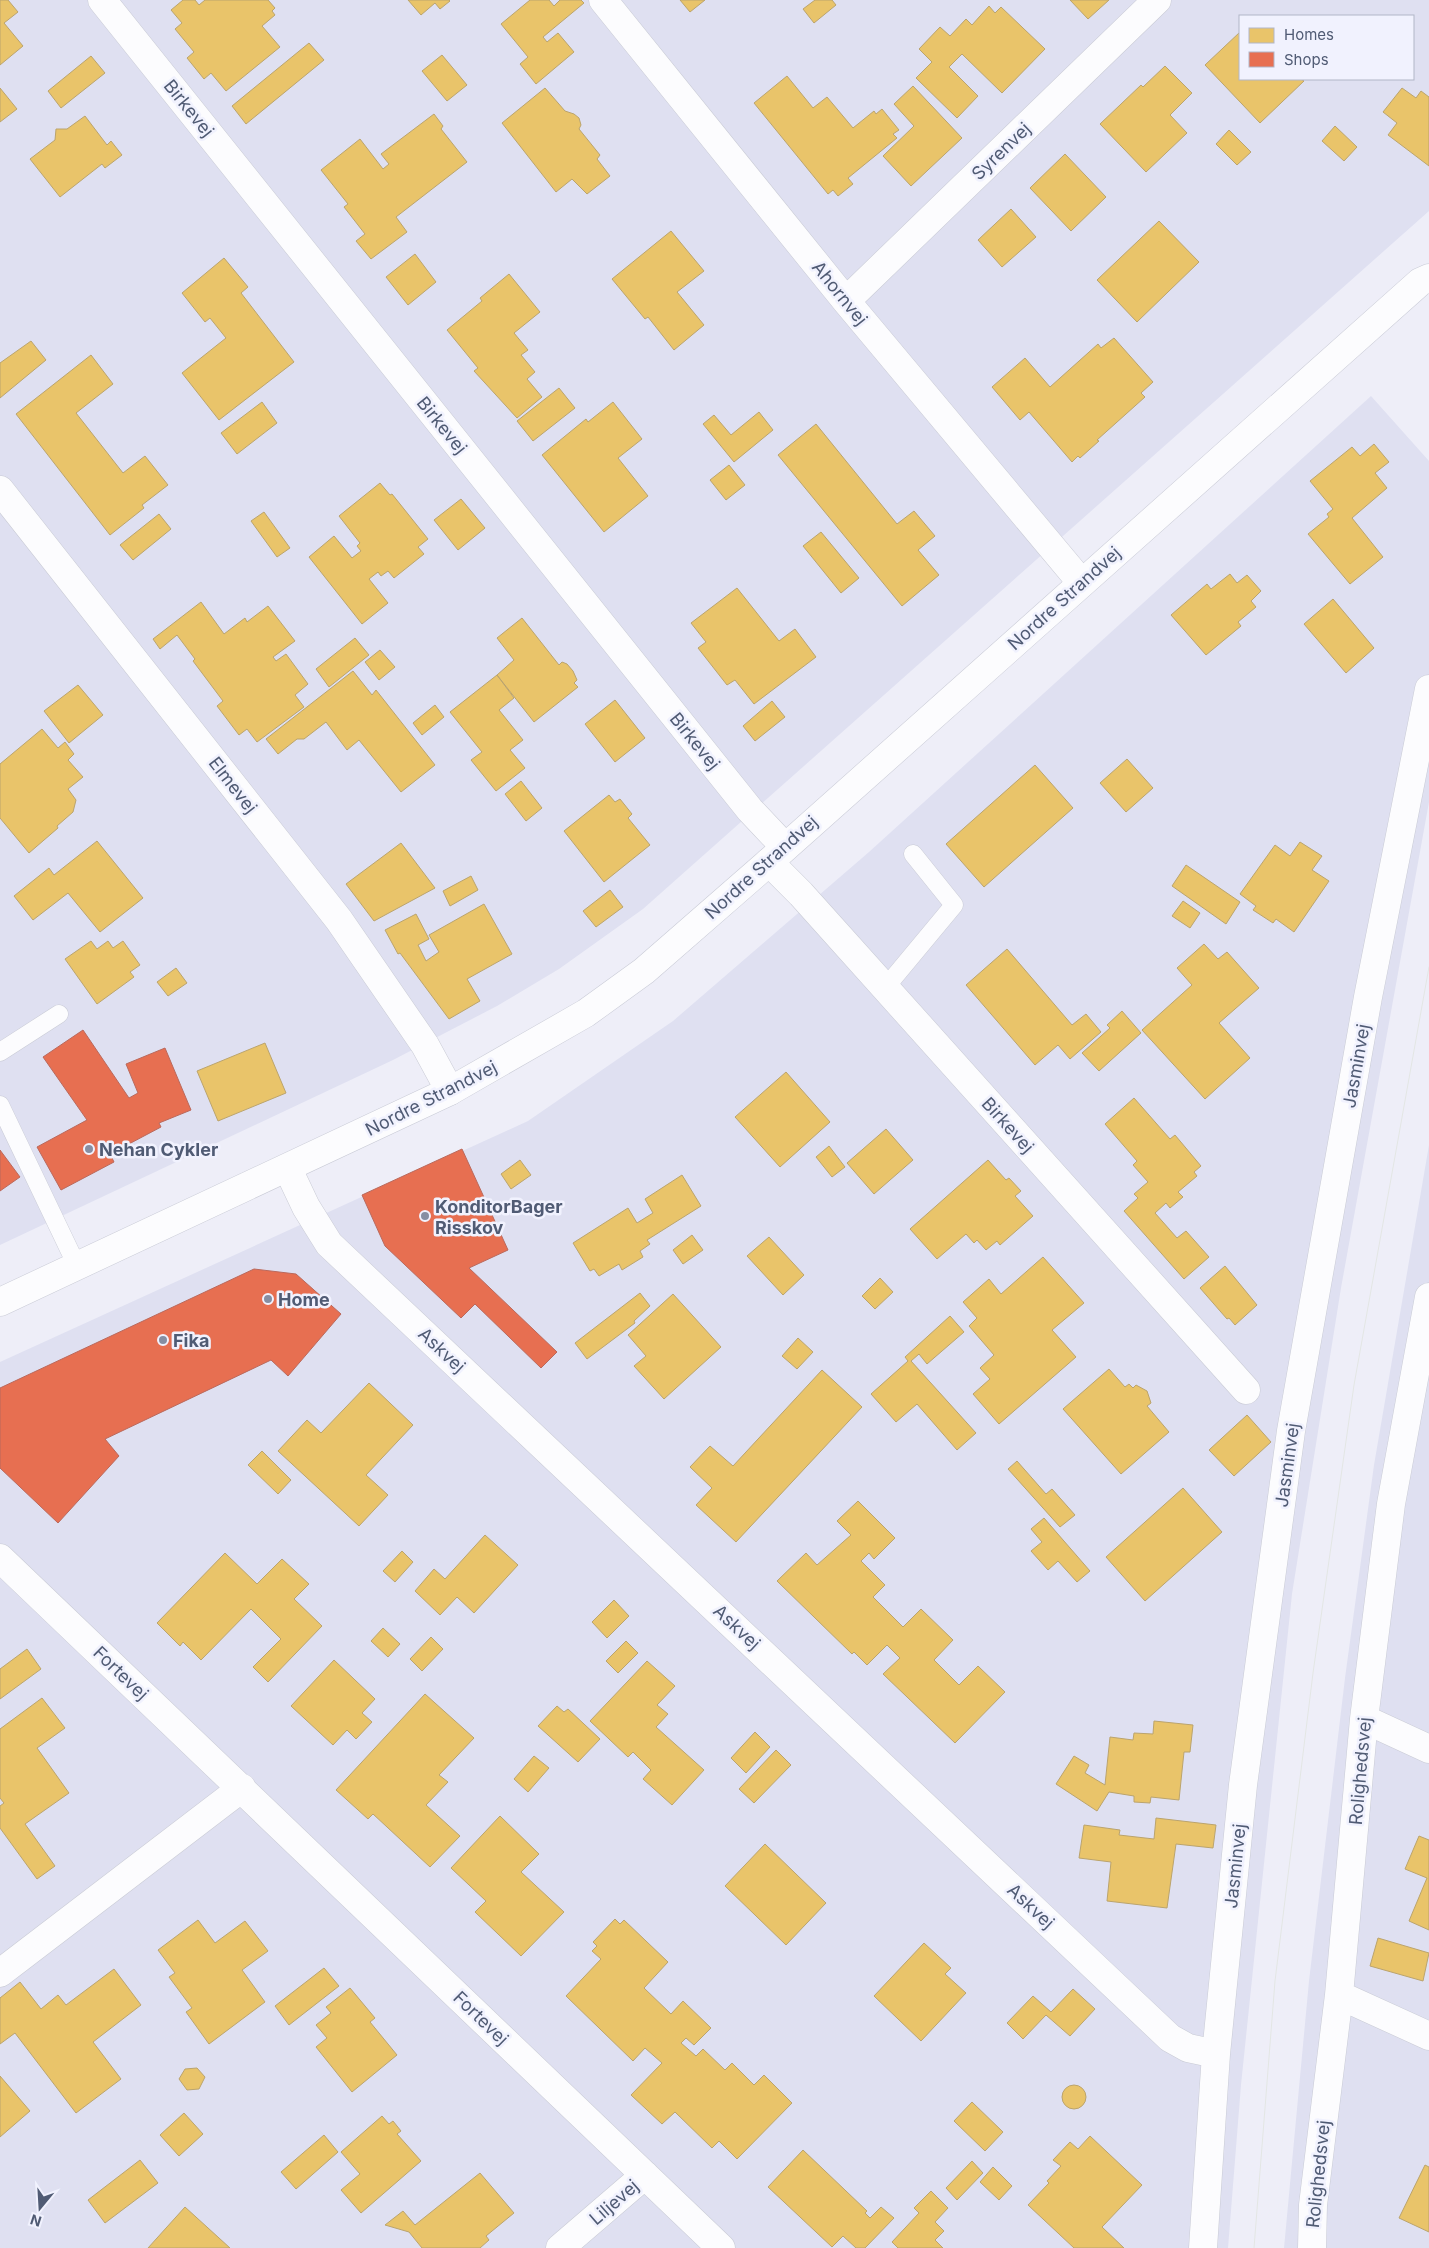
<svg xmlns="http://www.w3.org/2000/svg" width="1429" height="2248" font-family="Inter,sans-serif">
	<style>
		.residential { fill: #dfe0f1; fill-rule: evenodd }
		.homes { fill: #e9c46a; stroke: #bba46d }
		.shops { fill: #e76f51; stroke: #ba695c }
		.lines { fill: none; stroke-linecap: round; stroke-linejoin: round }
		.lane-casing { stroke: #c9cbd5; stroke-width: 19 }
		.street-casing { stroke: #c9cbd5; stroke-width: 29 }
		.secondary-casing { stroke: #c9cbd6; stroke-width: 29 }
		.lane { stroke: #fcfcfe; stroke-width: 18 }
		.street { stroke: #fcfcfe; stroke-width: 28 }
		.secondary { stroke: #fcfcfe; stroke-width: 28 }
		.tram { stroke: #e3e6e4; stroke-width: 1 }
		.poi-dot { fill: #878ea2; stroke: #f1f2fe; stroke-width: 2 }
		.labels { text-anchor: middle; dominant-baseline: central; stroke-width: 5; stroke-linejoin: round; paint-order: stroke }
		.street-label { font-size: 18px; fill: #505b74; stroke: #f1f2fe }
		.poi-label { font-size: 18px; font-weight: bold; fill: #505b74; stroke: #f1f2fe; text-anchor: start }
	</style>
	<rect width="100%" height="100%" fill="#eeeef8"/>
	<path class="residential" d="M0,0h1429v211l-786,698 -84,60 -62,37 -104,54 -393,185zM1240,16h173v63h-173z
		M1371,396l58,65v341l-88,486 -49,306 -51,491 -13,163h-1228v-886l528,-241 145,-100 196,-169z
		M1429,1145v1103h-145l25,-267 36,-303 29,-213z"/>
	<path class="homes" d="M0,0h8l10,12 -14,11 19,23 -23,19z
		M183,0h12l4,5 6,-5h63l7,8 -3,3 3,4 -13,11 18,21 -54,44 -15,-18 -7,6 -17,-21 7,-6 -19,-23 7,-6 -11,-13z
		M408,0h41l1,1 -10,8 -5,-6 -14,12z
		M530,0h19l5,6 6,-6h21l3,3 -41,34 4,5 11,-9 16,19 -38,32 -16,-20 8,-7 -27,-33z
		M680,0h25l-15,12z
		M815,0h17l4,5 -22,18 -11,-14z
		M1070,0h39l-21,19z
		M989,6l6,7 6,-6 44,42 -43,44 -40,-39 -13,13 29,29 -21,22 -41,-40 16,-16 -13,-13 21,-22 10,9 16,-17 6,6z
		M1240,32v47h61l3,2 -44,42 -55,-58z
		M309,43l15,17 -78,64 -14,-18z
		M442,55l25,30 -20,16 -25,-30z
		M91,56l14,17 -44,35 -13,-17z
		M1165,66l27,27 -22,22 17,18 -41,39 -46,-48 41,-39 2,2z
		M787,76l26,32 14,-11 26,31 21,-17 2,3 6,-5 17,21 -6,4 4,4 -49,40 5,6 -15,12 -5,-6 -5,4 -74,-91z
		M913,86l49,52 -51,48 -28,-30 31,-30 -20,-22z
		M0,88l17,21 -17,13z
		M545,88l20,23 9,3 5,4 2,7 -2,4 21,26 -3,4 13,17 -23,18 -15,-15 -16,13 -54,-69z
		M1402,88l14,10 5,-7 8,6v69l-41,-31 9,-12 -14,-11z
		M434,114l9,12 -2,3 26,33 -71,55 11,15 -36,27 -15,-18 9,-7 -21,-27 4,-3 -27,-34 39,-31 23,30 6,-5 -8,-10z
		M85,116l22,29 4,-4 11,14 -17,13 -3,-4 -42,33 -30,-38 25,-19 1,-11h11z
		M1335,126l22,21 -13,14 -22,-20z
		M1229,130l22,22 -14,13 -21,-21z
		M1065,154l41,43 -35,34 -41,-43z
		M1011,209l25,28 -34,30 -24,-27z
		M1159,221l40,41 -62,60 -40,-42z
		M671,231l33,40 -27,21 27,33 -30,25 -26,-33 -3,2 -33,-40z
		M415,254l21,28 -28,23 -22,-28z
		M224,258l24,29 -7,6 53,69 -75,58 -37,-47 44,-35 -16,-20 -5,4 -23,-29z
		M509,274l31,38 -26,21 14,17 -7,5 14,17 -8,7 15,18 -25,21 -43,-47 4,-3 -31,-38 35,-29 -2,-3z
		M1114,338l39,44 -12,11 4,4 -48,43 2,1 -19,17 -2,-2 -6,6 -43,-50 -9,8 -28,-33 33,-29 25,29 48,-43 3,4z
		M31,341l15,19 -46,38v-35z
		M91,355l22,29 -37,29 47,60 22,-17 23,29 -26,20 2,3 -34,27 -94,-121z
		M559,388l16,20 -42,33 -16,-20z
		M262,402l15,21 -40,31 -16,-21z
		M613,402l29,37 -24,19 30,38 -44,36 -62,-77 44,-36 2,3z
		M759,412l14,18 -39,32 -31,-38 11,-9 17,20z
		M816,424l81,100 17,-13 21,25 -17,14 21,25 -37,31 -124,-151z
		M1374,444l15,18 -14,11 12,15 -35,30 31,39 -33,27 -42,-50 21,-17 -2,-3 6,-5 -23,-28 42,-34 8,9z
		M729,465l16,20 -19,15 -16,-20z
		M380,483l10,12 2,-1 36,45 -10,8 6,7 -30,24 -6,-7 -7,5 -3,-4 -9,7 19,24 -26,21 -53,-67 25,-21 18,22 9,-7 -4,-5 3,-3 -21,-27z
		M461,499l24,29 -27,22 -24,-30z
		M264,512l26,36 -13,9 -26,-36z
		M159,514l12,15 -38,31 -13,-15z
		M821,532l38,46 -18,15 -38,-47z
		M1230,574l7,9 10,-8 14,16 -10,10 5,6 -18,15 3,4 -35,29 -35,-40 36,-31 4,5z
		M737,588l42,53 16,-12 21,28 -62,47 -19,-24 -8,5 -29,-37 8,-6 -15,-19z
		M1333,599l41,49 -28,25 -42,-49z
		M201,602l23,32 21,-16 2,4 21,-16 27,35 -22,16 3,4 10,-7 22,30 -13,11 9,12 -47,35 -10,-13 -8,6 -22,-29 6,-5 -30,-40 2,-2 -18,-24 -17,14 -7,-10z
		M522,618l37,47 3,-3 5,2 6,7 4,9 -3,3 4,4 -44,35 -37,-47 17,-15 -17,-22z
		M355,638l14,17 -40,32 -13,-18z
		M380,650l15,17 -16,13 -14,-18z
		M353,671l19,24 4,-5 59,75 -34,27 -42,-52 -12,10 -21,-28 -22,17h-7l-19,15 -12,-15z
		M497,675l17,23 -15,12 24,30 -13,10 15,18 -29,23 -25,-31 11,-8 -32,-40z
		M78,685l25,30 -34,28 -25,-32z
		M615,700l30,38 -30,24 -30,-38z
		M772,701l13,16 -30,24 -12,-15z
		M435,705l9,12 -22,18 -9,-12z
		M42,729l16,19 7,-6 9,12 -6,6 15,17 -15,12 8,11 -3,12 -16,14 1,2 -29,25 -29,-35v-54z
		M1127,759l26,29 -27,24 -26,-29z
		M1035,765l38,43 -89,79 -38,-43z
		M521,781l21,27 -16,13 -21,-27z
		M609,795l6,7 5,-3 12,15 -4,4 22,27 -46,37 -40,-51z
		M97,841l46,57 -43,34 -32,-39 -35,27 -19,-24 35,-28 5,7z
		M1300,842l22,14 -10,14 17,11 -35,51 -18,-13 -3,4 -20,-13 3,-4 -16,-12 35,-49 15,11z
		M401,843l34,45 -61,33 -28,-37z
		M1186,865l54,37 -14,22 -54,-38z
		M471,876l7,14 -28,16 -7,-15z
		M610,890l13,17 -27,20 -13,-16z
		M1183,901l17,12 -10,15 -18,-12z
		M484,904l28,50 -45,25 13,22 -31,18 -49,-66 -2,1 -13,-24 31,-16 13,25 -11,6 8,16 13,-9 -10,-17z
		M91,941l6,8 11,-8 5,7 10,-7 17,24 -10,7 4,5 -37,27 -32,-45z
		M1204,944l14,15 9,-7 32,36 -40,35 31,35 -45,41 -63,-69 50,-45 -15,-17z
		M1007,949l65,76 14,-11 15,18 -31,27 -12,-14 -23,20 -69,-80z
		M176,968l11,15 -19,13 -11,-14z
		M1122,1011l19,22 -42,38 -17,-18 28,-25 -3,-3z
		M265,1043l21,50 -68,28 -21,-50z
		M786,1072l44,50 -50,45 -45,-50z
		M1134,1098l36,41 5,-4 26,31 -7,6 3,4 -19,16 5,5 -13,11 -4,-5 -11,10 22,25 9,-7 23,26 -25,22 -60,-68 14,-13 -4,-4 14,-12 -15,-17 4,-4 -32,-37z
		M886,1129l27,31 -39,34 -27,-31z
		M829,1146l16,21 -13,10 -16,-20z
		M520,1160l11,15 -20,14 -10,-15z
		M988,1160l18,20 3,-2 12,13 -6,5 18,20 -33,29 -3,-4 -11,9 -9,-10 -3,3 -8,-9 -29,25 -27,-30z
		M682,1175l19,31 -54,34 3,4 -10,7 3,6 -21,13 -3,-6 -20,12 -5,-7 -4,2 -17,-28 55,-35 9,15 16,-10 -8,-14z
		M692,1235l11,15 -20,14 -10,-14z
		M769,1237l35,38 -21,20 -36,-39z
		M1043,1257l41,46 -32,27 24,27 -77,67 -26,-30 17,-15 -10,-11 14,-13 -25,-29 8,-8 -14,-16 26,-23 12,15z
		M1225,1266l32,39 -22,20 -6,-7 -2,1 -27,-31z
		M880,1278l13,14 -18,17 -13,-13z
		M640,1293l10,13 -16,15 1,2 -48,36 -12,-16z
		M673,1294l48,53 -57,52 -30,-33 12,-10 -18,-21z
		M950,1316l14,16 -37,32 -8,-10 -8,7 65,72 -19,17 -40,-46 -21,18 -25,-28 37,-33 -3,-4z
		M798,1338l15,14 -16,17 -15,-13z
		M1109,1369l16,18 4,-3 4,4 3,-3 11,6 4,12 -4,3 22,26 -48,42 -58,-65z
		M822,1370l40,37 -126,135 -40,-37 16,-17 -22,-21 20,-21 23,20z
		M369,1383l44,42 -47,50 22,20 -29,31 -81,-75 29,-31 14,13z
		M1247,1415l24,27 -37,34 -25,-26z
		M262,1451l29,29 -13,14 -30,-29z
		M1017,1461l29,33 6,-5 23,26 -15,12 -52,-58z
		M1183,1488l39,44 -77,69 -39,-44z
		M858,1501l37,37 -21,21 -5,-6 -8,8 24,24 -12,12 30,30 18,-18 32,31 -19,20 25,25 19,-19 27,26 -50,51 -72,-69 17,-16 -13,-13 -20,20 -13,-13 -2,2 -75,-73 29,-28 11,12 34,-30 -14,-14z
		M1044,1518l46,53 -13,11 -19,-21 -10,9 -17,-19 11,-9 -11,-13z
		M485,1535l33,30 -44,48 -17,-16 -17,18 -25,-24 19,-22 11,10z
		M402,1551l11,11 -18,20 -12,-11z
		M225,1553l32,31 25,-25 27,25 -15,15 28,27 -54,56 -15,-15 28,-28 -30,-30 -50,51 -18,-18 -3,4 -23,-23z
		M614,1600l15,16 -22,22 -15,-16z
		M383,1628l17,16 -12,13 -17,-16z
		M431,1637l12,12 -21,22 -12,-12z
		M626,1641l12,12 -20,20 -12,-12z
		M27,1649l14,20 -41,30v-30z
		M334,1660l41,39 -13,14 10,9 -16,17 -9,-9 -14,15 -42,-39z
		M647,1661l28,25 -18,19 11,9 -12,13 48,43 -32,35 -29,-26 8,-9 -18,-18 -5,5 -38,-36z
		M425,1694l49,44 -35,37 9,7 -22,23 34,31 -30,31 -57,-53 -5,5 -32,-29z
		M42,1698l23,30 -28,20 32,45 -44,31 30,42 -18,13 -37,-51v-22l4,-3 -4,-5v-69z
		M557,1706l7,6 4,-3 32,30 -22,23 -40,-36z
		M1154,1721l39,4 -3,27h-6l-5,48 -28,-3 -1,6 -16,-1v-6l-25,-4 -12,19 -41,-27 18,-28 15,9 -4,8 20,12 5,-48 23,3 1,-7 19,1z
		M755,1732l15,15 -24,26 -15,-15z
		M776,1750l15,15 -37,38 -15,-14z
		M534,1756l15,12 -21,24 -14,-13z
		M500,1816l39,38 -18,18 43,40 -43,44 -46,-44 11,-11 -35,-33z
		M1156,1818l60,7 -3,23 -37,-4 -9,64 -60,-7 4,-39 -32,-4 5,-33 36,5 -1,5 35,4z
		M1419,1836l10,4v90l-20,-9 18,-43 -22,-9z
		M765,1844l61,59 -40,42 -61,-59z
		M615,1919l5,5 4,-4 44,42 -24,26 27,26 12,-13 28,27 -17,17 -8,-7 -5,5 15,13 7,-7 22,21 7,-7 22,22 10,-10 28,28 -55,56 -18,-18 -7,7 -37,-36 -13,12 -31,-29 31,-32 -17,-15 -12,13 -67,-65 35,-37 -9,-8 5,-5 -4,-4z
		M198,1920l17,23 30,-22 23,30 -26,19 23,32 -56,42 -23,-32 6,-4 -23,-31 6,-4 -17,-23z
		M1378,1938l51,15 -6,28 -53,-15z
		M924,1943l27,25 -6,6 21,19 -45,48 -47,-45z
		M324,1968l15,18 -50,39 -14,-19z
		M114,1969l27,36 -48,37 28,37 -45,34 -61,-80 -15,11v-46l20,-16 21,27 17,-14 8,10z
		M350,1988l25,30 -5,4 27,33 -45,37 -36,-45 11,-9 -11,-13 15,-12 -5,-6z
		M1073,1989l22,20 -25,27 -24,-21 -23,24 -16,-16 26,-27 18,16z
		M197,2068l8,9 -6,12 -12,1 -8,-11 6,-10z
		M0,2076l30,35 -30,26z
		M1062 2097a12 12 0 1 1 24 0a12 12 0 1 1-24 0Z
		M972,2102l31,30 -18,19 -31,-30z
		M184,2113l19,21 -24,22 -19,-21z
		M382,2116l7,8 4,-3 8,10 -4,3 24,27 -60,52 -20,-23 19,-16 -19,-22z
		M324,2135l14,17 -42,37 -15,-17z
		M1090,2136l52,49 -40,42 22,21h-50l-46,-43 21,-22 -2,-2 14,-15 -8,-6 17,-18 8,7z
		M803,2150l64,61 -2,2 5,5 11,-11 13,11 -29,30h-9l-13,-12 -11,11 -64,-60z
		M140,2160l18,23 -53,40 -17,-23z
		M972,2161l11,12 -26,27 -11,-12z
		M1425,2165l4,2v65l-30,-14z
		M993,2167l19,19 -13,14 -19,-18z
		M480,2173l34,40 -28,23 3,4 -9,8h-58l-13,-16 -24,-7 18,-14 12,14z
		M931,2191l17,17 -13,14 9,9 -9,9 8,8h-45l-6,-6 27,-29 -5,-5z
		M185,2207l45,41h-82z"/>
	<path class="shops" d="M83,1030l46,68 9,-5 -12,-29 39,-16 26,62 -32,13 2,4 -51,27 4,8 -53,28 -24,-43 50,-27 -44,-63z
		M462,1149l46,101 -39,18 88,84 -16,16 -66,-64 -14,14 -76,-72 -23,-51z
		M0,1150l20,27 -20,14z
		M254,1269l42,5 45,40 -53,62 -17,-16 -166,79 14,17 -61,67 -58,-55v-80z"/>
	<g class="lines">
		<defs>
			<path id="lane" d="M885,988l69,-83 -41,-51
				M0,1052l59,-38
				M0,1105l77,161"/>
			<path id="street" d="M102,0l648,810 35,37
				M603,0l243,301 235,281
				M846,301l311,-301
				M0,490l339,430 86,125 25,46
				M769,862l32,32 445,496
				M288,1169l18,38 23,37 841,794 18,10 28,6
				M0,1558l721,690
				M1364,1719l65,30
				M0,1973l242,-185
				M1339,1995l90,41
				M560,2248l85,-73
				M1203,2248l13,-194 27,-269 48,-354 77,-434 61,-308
				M1312,2248l1,-43 26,-210 25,-276 27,-215 38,-207"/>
			<path id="secondary" d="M0,1302l450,-211 136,-78 58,-42 125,-109 651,-580 9,-4"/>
		</defs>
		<use href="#lane" class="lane-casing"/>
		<use href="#street" class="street-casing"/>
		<use href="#secondary" class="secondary-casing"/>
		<use href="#lane" class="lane"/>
		<use href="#street" class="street"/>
		<use href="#secondary" class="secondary"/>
		<path class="tram" d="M1254,2248l21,-267 38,-308 41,-288 75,-418"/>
	</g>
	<g class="poi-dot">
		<circle cx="89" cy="1149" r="5"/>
		<circle cx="425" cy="1216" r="5"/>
		<circle cx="268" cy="1299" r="5"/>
		<circle cx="163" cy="1340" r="5"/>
	</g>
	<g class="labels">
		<g class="street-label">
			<text transform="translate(189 108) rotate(51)">Birkevej</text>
			<text transform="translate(1001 151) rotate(-44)">Syrenvej</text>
			<text transform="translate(840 293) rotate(51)">Ahornvej</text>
			<text transform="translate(442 425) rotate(51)">Birkevej</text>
			<text transform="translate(1064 598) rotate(-42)">Nordre Strandvej</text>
			<text transform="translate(695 741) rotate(51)">Birkevej</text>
			<text transform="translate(233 785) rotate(52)">Elmevej</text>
			<text transform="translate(761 867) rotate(-42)">Nordre Strandvej</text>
			<text transform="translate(1356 1066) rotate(-80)">Jasminvej</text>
			<text transform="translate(431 1098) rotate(-27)">Nordre Strandvej</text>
			<text transform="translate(1008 1125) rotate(48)">Birkevej</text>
			<text transform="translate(442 1350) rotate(43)">Askvej</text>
			<text transform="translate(1287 1465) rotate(-82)">Jasminvej</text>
			<text transform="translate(737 1627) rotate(43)">Askvej</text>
			<text transform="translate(121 1673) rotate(44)">Fortevej</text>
			<text transform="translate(1360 1771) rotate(-85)">Rolighedsvej</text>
			<text transform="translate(1235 1866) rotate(-84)">Jasminvej</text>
			<text transform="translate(1031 1906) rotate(43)">Askvej</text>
			<text transform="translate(481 2018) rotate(44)">Fortevej</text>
			<text transform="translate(1318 2174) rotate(-84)">Rolighedsvej</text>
			<text transform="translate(614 2202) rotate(-41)">Liljevej</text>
		</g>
		<g class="poi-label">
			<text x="99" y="1149">Nehan Cykler</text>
			<text x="435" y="1206">KonditorBager<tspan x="435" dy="21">Risskov</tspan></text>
			<text x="278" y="1299">Home</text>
			<text x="173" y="1340">Fika</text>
		</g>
	</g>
	<rect x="1239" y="15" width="175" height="65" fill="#f1f2fe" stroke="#b1b6c7"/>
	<rect x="1249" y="28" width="25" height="15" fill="#e9c46a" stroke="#b1b6c7"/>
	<text x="1284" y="40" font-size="15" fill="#505b74">Homes</text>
	<rect x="1249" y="52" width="25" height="15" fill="#e76f51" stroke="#b1b6c7"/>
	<text x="1284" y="65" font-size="15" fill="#505b74">Shops</text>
	<g transform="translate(40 2208) rotate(198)" stroke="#f1f2fe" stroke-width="4" paint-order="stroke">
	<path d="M0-4L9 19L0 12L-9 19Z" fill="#505b74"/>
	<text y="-8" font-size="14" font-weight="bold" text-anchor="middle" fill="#505b74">N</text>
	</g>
</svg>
